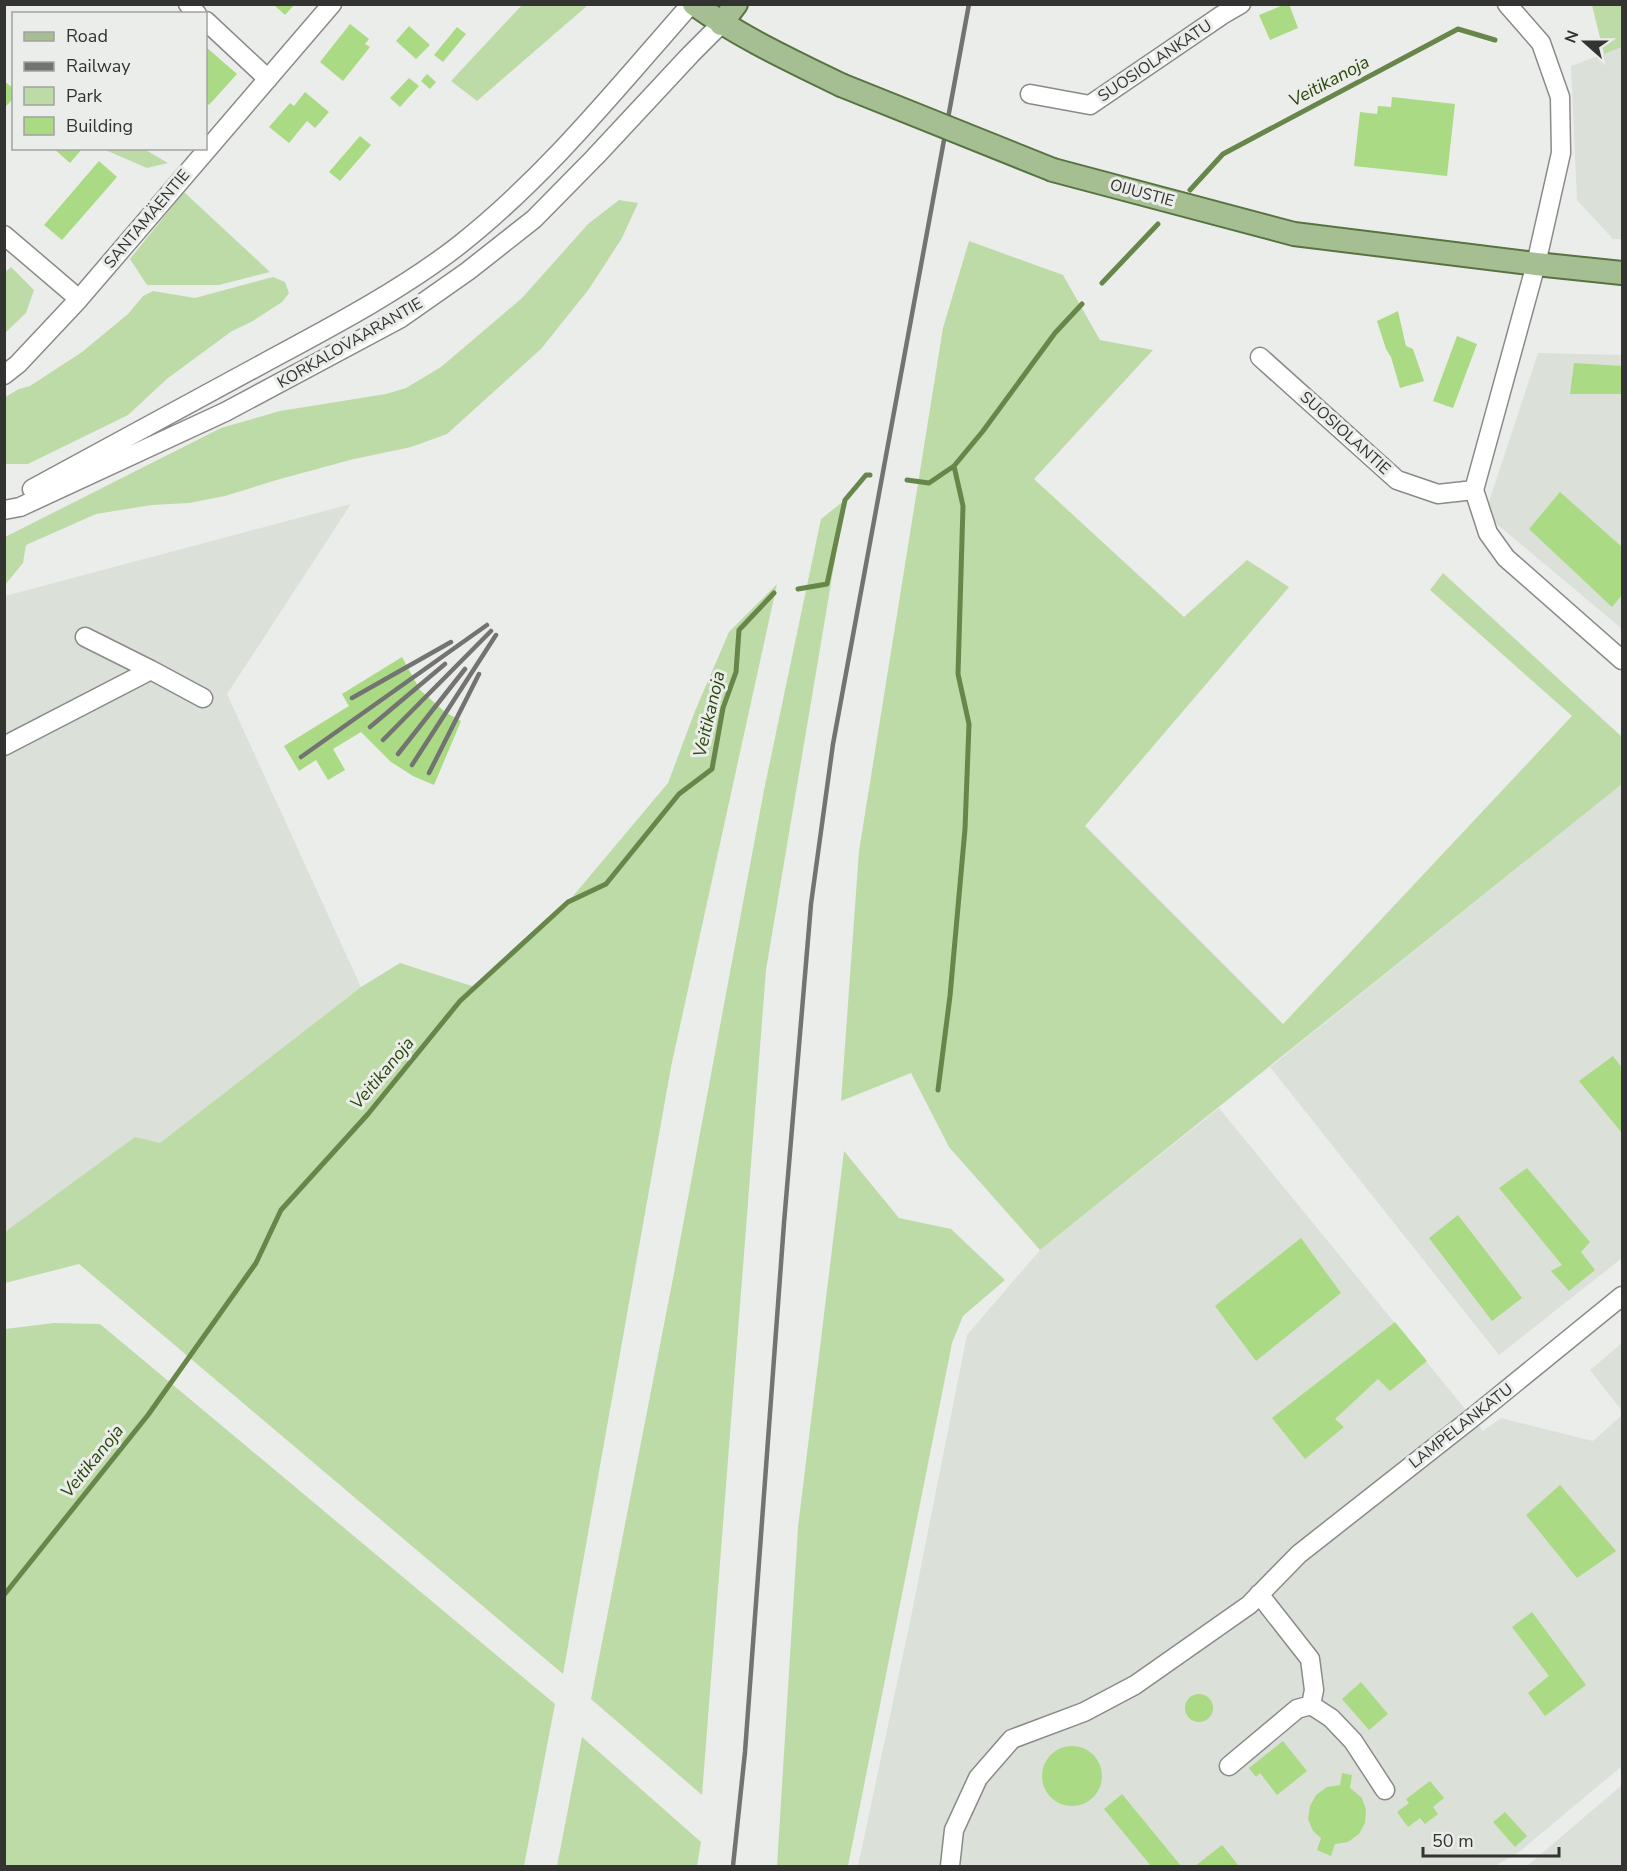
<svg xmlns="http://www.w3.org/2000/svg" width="1627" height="1871" font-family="'Nunito Sans',sans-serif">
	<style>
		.built { fill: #dbe0d8 }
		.green { fill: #bddba7 }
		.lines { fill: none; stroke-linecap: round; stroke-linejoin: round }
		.stream { stroke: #66864a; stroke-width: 5 }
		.building { fill: #aada84 }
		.minor-casing { stroke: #8a8b89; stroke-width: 21 }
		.major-casing { stroke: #577341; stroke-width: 26 }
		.minor { stroke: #fff; stroke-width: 18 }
		.major { stroke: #a6bf92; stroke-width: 22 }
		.rail { stroke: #737372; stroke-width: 4.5 }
		.major-bridge-casing { stroke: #577341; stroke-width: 26; stroke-linecap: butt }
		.major-bridge { stroke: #a6bf92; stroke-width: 22 }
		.labels { text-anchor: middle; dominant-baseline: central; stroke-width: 6; stroke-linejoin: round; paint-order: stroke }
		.street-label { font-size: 16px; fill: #333332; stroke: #ebedea }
		.water-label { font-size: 18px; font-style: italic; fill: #2a480b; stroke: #ebedea }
	</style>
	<rect width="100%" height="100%" fill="#ebedea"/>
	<path class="built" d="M1622,47v192h-9l-36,-39 -6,-134z
		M1538,353l84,2v274l-137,-115z
		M351,504l-124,190 134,293 -356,277v-668z
		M1622,784v474l-123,97 -229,-288z
		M1219,1108l264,323 18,-13 92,23 29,-26v351l-103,86 -24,14h-637l52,-244 57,-287 73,-85z
		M1622,1343v68l-32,-41z
		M1622,1785v81h-95z"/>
	<path class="green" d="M522,5h66l-111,96 -26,-20z
		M1592,5h30v42l-18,7z
		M103,149h41l24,14 -21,5z
		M184,192l86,80 -51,13h-72l-17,-26z
		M619,200l19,3 -16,35 -33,51 -48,60 -94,85 -36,13 -57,12 -74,20 -55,17 -36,7 -37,2 -56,9 -70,31 -3,18 -18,22v-48l216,-109 59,-17 106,-17 20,-6 35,-21 81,-69 66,-74z
		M969,241l94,34 37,65 53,10 -119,129 150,138 63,-57 42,27 -204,239 198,198 289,-308 -142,-126 13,-17 179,164v47l-582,466 -91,-103 -38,-74 -70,28 18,-250 84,-523z
		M11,267l23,23 -8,23 -21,20v-61z
		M273,277l12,5 4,11 -7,9 -29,19 -21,10 -64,47 -40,37 -100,49h-23v-67l14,-8 11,-3 52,-34 46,-38 15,-18 10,-5 42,7z
		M845,500l-79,470 -64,825 -111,-96 83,-426 90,-483 57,-271z
		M777,584l-106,483 -108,607 -484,-410 -74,19v-51l130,-95 25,6 201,-156 39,-24 75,24 93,-85 100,-119 27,-72 34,-79z
		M844,1151l55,67 52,11 54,51 -42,36 -11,27 -104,523h-71l21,-339z
		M54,1323l46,1 455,380 -31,162h-519v-537z
		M582,1737l119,105 -4,24h-140z"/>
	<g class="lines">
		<path class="stream" d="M1190,190l33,-36 235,-125 37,11
			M1102,283l56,-59
			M907,480l22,3 25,-17 29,-35 72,-98 27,-29
			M798,589l29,-5 18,-84 21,-25h4
			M938,1090l12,-94 15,-167 4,-105 -11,-50 5,-168 -9,-40
			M4,1595l144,-180 108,-152 25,-53 87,-96 92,-113 108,-99 38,-18 73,-90 33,-25 11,-61 13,-36 3,-42 35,-37"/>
	</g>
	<path class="building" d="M273,4h22l-10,11z
		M1286,4h3l9,24 -28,12 -11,-25z
		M350,24l19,15 -4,5 5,3 -27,34 -23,-19z
		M409,26l21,19 -14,14 -20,-18z
		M457,27l9,7 -23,28 -9,-7z
		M206,47l31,27 -28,31 -3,-3z
		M427,74l9,8 -6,7 -9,-8z
		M409,78l10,8 -19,21 -10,-9z
		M4,81l10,8v9l-10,10z
		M305,92l24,20 -14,16 -8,-7 -18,22 -20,-16 21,-24 4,3z
		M1392,97l63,7 -8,72 -93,-10 6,-54 17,2 1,-8 13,1z
		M360,136l11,9 -31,36 -11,-9z
		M53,148h30l-13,15z
		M99,161l18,16 -55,63 -18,-15z
		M1398,311l8,35 7,3 11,32 -24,7 -9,-31 -5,-8 -9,-28z
		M1457,336l20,8 -24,64 -20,-7z
		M1574,363l48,3v28h-52z
		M1560,492l62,55v48l-10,12 -83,-78z
		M402,657l18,33 25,22 16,9 -27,64 -21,-9 -22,-14 -30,-30 -28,17 12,21 -17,10 -12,-20 -17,11 -15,-25 65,-40 -7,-12z
		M1613,1056l9,12v65l-43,-52z
		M1527,1168l63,74 -9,10 14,18 -26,21 -18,-20 11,-6 -63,-77z
		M1458,1215l64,83 -30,23 -63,-83z
		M1301,1238l40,55 -85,68 -41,-55z
		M1395,1322l32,39 -37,30 -12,-12 -43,40 9,8 -39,32 -33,-41z
		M1560,1485l56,66 -39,27 -51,-63z
		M1532,1612l54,73 -41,31 -17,-23 21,-17 -37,-49z
		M1361,1682l27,32 -19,16 -27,-31z
		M1185 1708a14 14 0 1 1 28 0a14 14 0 1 1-28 0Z
		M1283,1741l24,30 -30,24 -17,-22 -4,4 -7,-9z
		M1042 1776a30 30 0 1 1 60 0a30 30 0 1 1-60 0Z
		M1342,1773l10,2 -2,13 12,10 4,12 -1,13 -6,11 -11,8 -13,2 -4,12 -14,-6 4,-12 -8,-7 -5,-12 2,-13 6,-11 11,-8 13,-2z
		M1430,1781l14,17 -11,9 5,7 -13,10 -5,-6 -12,9 -11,-15 12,-9 -3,-4z
		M1122,1794l59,72h-30l-47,-57z
		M1505,1812l22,24 -12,11 -22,-25z
		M1222,1845l17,21h-44z"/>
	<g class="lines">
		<defs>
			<path id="minor" d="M188,4l9,10
				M1507,4l34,39 19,54 1,56 -25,111 -62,226 14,43 18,25 116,102
				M206,21l62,58
				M1030,94l60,11 132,-90 19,-11
				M4,235l75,64
				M1260,357l137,123 41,14 36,-4
				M4,375l14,-11 61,-65 253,-295
				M32,489c78,-42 155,-84 232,-126 65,-35 136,-72 194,-117 89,-70 159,-158 233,-242
				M4,510l16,-3 205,-95 176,-94 67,-47 66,-52 61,-62 96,-103 30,-30
				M85,637l66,33
				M4,746l147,-76 52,28
				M1259,1594l51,65 4,31 -3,15
				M1229,1766l68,-57 14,-4 20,13 22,23 32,49
				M950,1866l4,-36 24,-52 34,-39 72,-27 51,-27 114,-80 50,-51 173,-136 150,-122"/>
			<path id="major" d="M694,4c46,33 96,56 147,81
				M721,24l15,-20
				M1053,170l241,64 242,30 86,9"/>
		</defs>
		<use href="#minor" class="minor-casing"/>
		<use href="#major" class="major-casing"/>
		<use href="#minor" class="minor"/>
		<use href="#major" class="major"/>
		<path class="rail" d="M352,698l99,-56
			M370,727l75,-63
			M383,740l108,-109
			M398,754l67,-85
			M301,757l186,-132
			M412,765l84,-130
			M429,773l50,-99
			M733,1866l12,-114 39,-529 27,-319 22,-160 136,-740"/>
		<defs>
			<path id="major-bridge" d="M841,85l212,85"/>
		</defs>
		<use href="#major-bridge" class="major-bridge-casing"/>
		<use href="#major-bridge" class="major-bridge"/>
	</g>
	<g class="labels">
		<g class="street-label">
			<text transform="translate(1155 61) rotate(-34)">SUOSIOLANKATU</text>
			<text transform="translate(1142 193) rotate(15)">OIJUSTIE</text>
			<text transform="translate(147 219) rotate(-50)">SANTAMÄENTIE</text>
			<text transform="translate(350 343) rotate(-30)">KORKALOVAARANTIE</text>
			<text transform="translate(1345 433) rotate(42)">SUOSIOLANTIE</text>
			<text transform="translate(1461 1426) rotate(-38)">LAMPELANKATU</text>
		</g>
		<g class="water-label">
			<text transform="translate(1329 81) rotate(-28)">Veitikanoja</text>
			<text transform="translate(709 714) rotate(-77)">Veitikanoja</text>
			<text transform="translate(382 1073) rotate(-50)">Veitikanoja</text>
			<text transform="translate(92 1461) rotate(-51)">Veitikanoja</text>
		</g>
	</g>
	<rect width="1627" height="1871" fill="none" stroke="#333332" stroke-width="12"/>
	<rect x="12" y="12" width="195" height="138" fill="#ebedea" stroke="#a1a3a0" stroke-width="1.5"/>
	<rect x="24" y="32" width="30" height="9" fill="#a6bf92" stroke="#a1a3a0" stroke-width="1.5"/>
	<text x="66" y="42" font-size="18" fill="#333332">Road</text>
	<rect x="24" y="62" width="30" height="9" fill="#737372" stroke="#a1a3a0" stroke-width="1.5"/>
	<text x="66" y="72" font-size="18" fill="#333332">Railway</text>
	<rect x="24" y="87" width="30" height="18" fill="#bddba7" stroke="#a1a3a0" stroke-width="1.5"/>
	<text x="66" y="102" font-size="18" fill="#333332">Park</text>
	<rect x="24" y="117" width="30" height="18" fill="#aada84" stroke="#a1a3a0" stroke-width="1.5"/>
	<text x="66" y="132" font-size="18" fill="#333332">Building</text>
	<g transform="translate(1585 42) rotate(291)" stroke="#ebedea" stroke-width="4.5" paint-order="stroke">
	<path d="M0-4.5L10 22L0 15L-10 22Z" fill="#333332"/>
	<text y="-9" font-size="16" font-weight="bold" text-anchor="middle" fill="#333332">N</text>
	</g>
	<path d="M1423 1847v9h136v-9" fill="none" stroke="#333332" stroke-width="3"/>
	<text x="1432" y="1847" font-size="18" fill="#333332" stroke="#ebedea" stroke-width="4.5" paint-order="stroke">50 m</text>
</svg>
